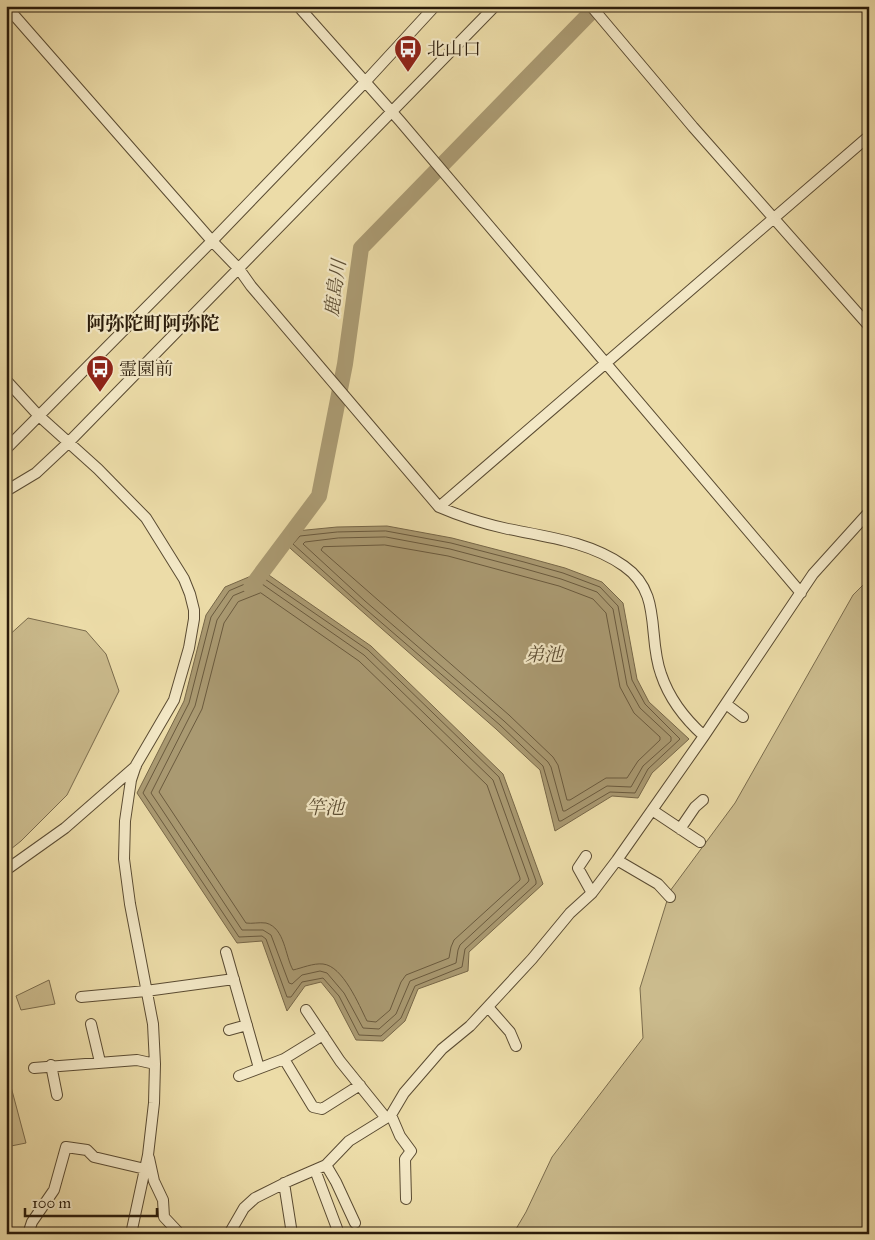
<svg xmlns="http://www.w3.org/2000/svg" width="875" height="1240" font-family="'IM FELL Great Primer','Noto Serif JP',serif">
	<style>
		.green { fill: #cbbb8d; stroke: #7a6b4c }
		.water { fill: #aa9a72; stroke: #776748 }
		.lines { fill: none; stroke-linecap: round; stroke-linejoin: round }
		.shore { stroke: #6a5a3e; stroke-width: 1 }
		.river { stroke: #aa9a72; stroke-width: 16 }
		.minor-casing { stroke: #5a4b32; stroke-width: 12 }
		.minor { stroke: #f3e8c6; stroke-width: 10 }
		.labels { text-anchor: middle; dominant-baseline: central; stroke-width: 4.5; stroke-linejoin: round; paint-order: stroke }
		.poi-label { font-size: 18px; fill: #2a1b0a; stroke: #f3e8c6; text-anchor: start }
		.water-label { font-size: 19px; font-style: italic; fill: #5d4e34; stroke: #f3e8c6 }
		.neighbourhood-label { font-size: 19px; font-weight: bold; fill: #2a1b0a; stroke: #f3e8c6 }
	</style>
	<rect width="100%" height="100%" fill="#ecdca8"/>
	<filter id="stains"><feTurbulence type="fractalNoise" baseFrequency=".004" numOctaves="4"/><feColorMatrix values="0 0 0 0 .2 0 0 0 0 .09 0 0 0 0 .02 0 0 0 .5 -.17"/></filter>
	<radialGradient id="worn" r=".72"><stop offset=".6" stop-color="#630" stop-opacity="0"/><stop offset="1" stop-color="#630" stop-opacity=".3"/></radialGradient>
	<path class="green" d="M869,579v655h-356l13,-22 26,-55 91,-119 -3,-50 30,-97 65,-88 118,-208z
		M28,618l58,13 20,23 13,37 -52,104 -46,46 -15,12v-215z
		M49,980l6,24 -34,6 -5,-14z
		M6,1068l20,75 -20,4z"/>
	<path class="water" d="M387,526l65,12 73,19 40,11 37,14 21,21 14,76 12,23 40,37 -37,34 -14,25 -26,-2 -57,35 -15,-61 -44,-41 -205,-180 -4,-5 9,-13 41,-4z
		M263,571l108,75 132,128 40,110 -74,68 -1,19 -50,18 -13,32 -22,20 -27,-1 -22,-42 -13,-16 -16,4 -18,25 -25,-70 -25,2 -100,-150 47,-92 22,-86 19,-28z"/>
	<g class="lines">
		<path class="shore" d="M386,531l65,12 73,19 39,11 37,14 18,19 14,74 13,24 35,35 -32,30 -13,24 -25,-1 -49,29h-2l-16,-55 -43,-41 -139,-120 -68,-61 7,-8 37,-4z
			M386,537l64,12 72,19 39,11 36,13 16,17 14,76 13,23 31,29v4l-28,25 -12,21 -24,-1 -42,25h-2l-12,-44 -3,-5 -44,-41 -139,-120 -62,-57 2,-2 33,-4z
			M385,545l63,11 111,30 34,13 13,14 14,74 14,26 26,24v3l-22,21 -11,17h-21l-36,22h-3l-9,-35 -5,-8 -44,-42 -188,-165 2,-3z
			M262,577l106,73 131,127 37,104v3l-71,65 -3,18 -47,19 -14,32 -20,18 -22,-1 -20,-39 -16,-18 -21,4 -11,15h-4l-21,-58 -4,-3 -23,1 -96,-144 46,-90 22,-86 18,-26z
			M262,584l102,71 129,125 36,100 -1,2 -68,63 -2,5 -2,13 -46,18 -14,33 -17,15 -16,-1 -19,-35 -17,-20 -7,-2 -18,4 -10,9 -3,-1 -18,-48 -8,-5h-21l-91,-137 44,-87 22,-86 16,-24z
			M261,593l98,68 128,124 33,93v2l-66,60 -3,7 -2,11 -43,17 -5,7 -11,28 -14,12 -9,-1c-8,-16 -24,-55 -44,-57 -10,-1 -21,4 -30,6 -8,-14 -8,-42 -27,-47 -7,-1 -14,1 -20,0l-87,-131 43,-83 22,-86 14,-21z"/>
		<path class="river" d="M251,587l68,-91 26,-132 16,-116 236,-242"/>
		<defs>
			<path id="minor" d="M6,6l206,235 27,28 12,17 188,221c23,10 46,17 69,22 40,8 82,13 116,37 39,27 23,70 37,108 8,24 24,45 43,62
				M298,6l102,115 401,472
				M591,6l102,121 176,199
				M6,380l32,35 60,54 48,49 38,61 6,15 4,16v9l-5,29 -15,52 -38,65 -5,15 -6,41 -1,38 6,45 23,120 2,40 -1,39 -6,52 -17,79
				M6,449l206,-208 154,-160 69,-75
				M6,491l30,-18 32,-30 427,-437
				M439,507l430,-371
				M726,704l17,13
				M652,810l48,32
				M680,829l15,-22 8,-7
				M586,856l-8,12 14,25
				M617,860l41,24 12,13
				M6,870l59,-42 71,-62
				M226,952l33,116
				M81,997l65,-6 88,-12
				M488,1007l22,25 6,14
				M306,1010l34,51 46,57
				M91,1024l9,38
				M229,1030l18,-5
				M284,1059l29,48 9,2 38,-24
				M51,1065l6,30
				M34,1068l103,-8 18,4
				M239,1076l45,-17 39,-24
				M391,1115l9,21 11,15 -6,8 1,40
				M149,1158l5,23 9,19 1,17 16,17
				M326,1165l10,17 19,41
				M315,1170l23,61
				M284,1183l8,51
				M28,1234l4,-12 22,-32 12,-43 21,3 7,7 51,12
				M229,1234l15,-26 11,-10 34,-17 37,-16 23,-24 42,-26 13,-22 38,-44 28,-23 62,-67 38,-46 22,-20 25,-33 87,-124 109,-162 56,-62"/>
		</defs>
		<use href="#minor" class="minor-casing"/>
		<use href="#minor" class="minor"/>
	</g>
	<defs>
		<symbol id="bus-pin" viewBox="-11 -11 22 30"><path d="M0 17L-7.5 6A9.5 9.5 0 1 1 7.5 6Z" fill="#8f2418" stroke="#f3e8c6"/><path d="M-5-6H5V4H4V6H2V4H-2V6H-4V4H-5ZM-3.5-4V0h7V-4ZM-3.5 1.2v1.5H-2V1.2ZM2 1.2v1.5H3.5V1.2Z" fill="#fff"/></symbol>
	</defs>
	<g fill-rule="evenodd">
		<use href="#bus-pin" x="392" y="33" width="32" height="43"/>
		<use href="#bus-pin" x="84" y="353" width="32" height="43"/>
	</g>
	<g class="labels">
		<g class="poi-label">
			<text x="427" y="49">北山口</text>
			<text x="119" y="369">霊園前</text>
		</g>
		<g class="water-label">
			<text transform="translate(335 288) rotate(-82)">鹿島川</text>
			<text x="544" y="654">弟池</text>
			<text x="325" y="807">竿池</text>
		</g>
		<g class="neighbourhood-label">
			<text x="153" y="323">阿弥陀町阿弥陀</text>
		</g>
	</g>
	<rect width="875" height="1240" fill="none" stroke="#ecdca8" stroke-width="25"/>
	<rect x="8" y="8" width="860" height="1225" fill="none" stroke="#2a1b0a" stroke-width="2.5"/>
	<rect x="12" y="12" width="850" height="1215" fill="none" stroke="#2a1b0a"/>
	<path d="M25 1208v8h132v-8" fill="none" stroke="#2a1b0a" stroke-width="2.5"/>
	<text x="32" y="1208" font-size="15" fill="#2a1b0a" stroke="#f3e8c6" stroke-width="4" paint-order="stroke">100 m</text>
	<rect width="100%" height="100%" filter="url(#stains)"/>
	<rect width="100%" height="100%" fill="url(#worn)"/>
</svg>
